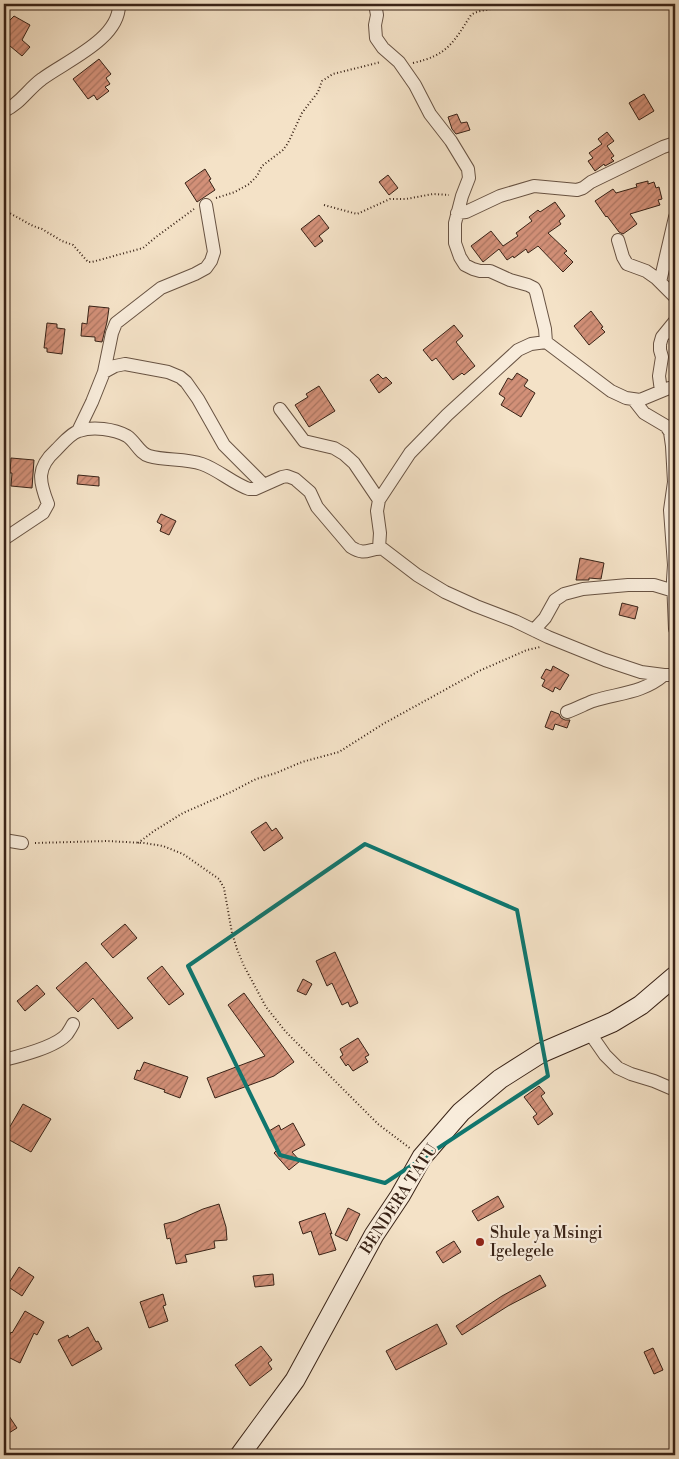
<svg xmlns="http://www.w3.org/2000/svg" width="679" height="1459" font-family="'Libre Bodoni',serif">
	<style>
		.building { fill: url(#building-hatch); stroke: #392317 }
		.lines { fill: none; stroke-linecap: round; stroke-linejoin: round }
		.minor-casing { stroke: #685343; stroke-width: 14 }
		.secondary-casing { stroke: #392317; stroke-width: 21 }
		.path { stroke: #392317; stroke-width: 2; stroke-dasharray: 1 2.5; stroke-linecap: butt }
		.minor { stroke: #f8ecdb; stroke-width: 12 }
		.secondary { stroke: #f8ecdb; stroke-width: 19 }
		.marked { fill: none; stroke: #0f766e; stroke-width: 4; stroke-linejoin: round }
		.poi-dot { fill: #8f2418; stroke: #f8ecdb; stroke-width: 2 }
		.labels { text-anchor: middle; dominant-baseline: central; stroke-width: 4.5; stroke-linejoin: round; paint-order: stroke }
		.street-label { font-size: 16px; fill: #392317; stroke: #f8ecdb }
		.poi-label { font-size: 16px; fill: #392317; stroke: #f8ecdb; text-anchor: start }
	</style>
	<defs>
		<pattern id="building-hatch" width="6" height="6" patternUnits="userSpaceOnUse" patternTransform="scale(1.25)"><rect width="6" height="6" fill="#d29078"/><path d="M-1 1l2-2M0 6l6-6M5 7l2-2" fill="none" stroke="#ab7561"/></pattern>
	</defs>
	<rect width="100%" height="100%" fill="#f4e2c7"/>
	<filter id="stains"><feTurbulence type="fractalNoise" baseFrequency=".004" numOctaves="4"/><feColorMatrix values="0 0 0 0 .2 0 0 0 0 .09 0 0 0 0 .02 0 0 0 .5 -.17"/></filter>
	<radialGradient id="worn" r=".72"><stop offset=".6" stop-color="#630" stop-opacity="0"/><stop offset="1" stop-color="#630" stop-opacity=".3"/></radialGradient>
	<path class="building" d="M14,16l16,9 -8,15 8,7 -8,9 -18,-15v-15z
		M99,59l12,15 -5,4 4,6 -5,3 4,4 -12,9 -3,-5 -6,4 -15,-20z
		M644,94l10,17 -15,9 -10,-17z
		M457,114l4,9 6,-1 3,8 -14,4 -4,-5 -4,-12z
		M607,132l7,9 -7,5 7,10 -3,2 3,3 -9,5 -1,-2 -9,7 -7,-10 5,-3 -4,-5 13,-9 -4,-5z
		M205,169l6,10 -2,1 6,10 -18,12 -12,-19z
		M388,175l10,13 -9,7 -10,-13z
		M648,181v3l6,-2 2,6 3,-1 3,12 -4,1 2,5 -30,9 7,10 -14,10 -4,-2 -12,-16 -1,1 -11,-16 18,-12 3,4 21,-6 -1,-3z
		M555,202l10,14 -6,5 2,3 -13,9 19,18 -3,2 9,9 -10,10 -25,-26 -10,7 -2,-4 -12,9 -1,-2 -6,4 -8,-11 -16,13 -12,-16 20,-15 12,15 15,-10 -2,-3 16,-12 -3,-4 9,-7 2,2z
		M319,215l10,13 -10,8 4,5 -8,6 -14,-18z
		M89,306l20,2 -2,14 -5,20 -7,-1v-4l-14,-1 1,-13 5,1z
		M591,311l12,16 -2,1 4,4 -16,13 -15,-19z
		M47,323l10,1v4l8,1 -3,25 -15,-2v-4h-3z
		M454,325l9,11 -7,6 19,24 -11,9 -2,-2 -9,7 -17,-22 -4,3 -9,-11z
		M517,373l11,7 -4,6 11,7 -14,24 -20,-12 4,-7 -6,-4 9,-16 4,2z
		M378,374l5,5 3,-2 6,6 -13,10 -9,-13z
		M319,386l16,25 -26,16 -14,-22 13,-8 -2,-3z
		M11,458l23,2 -2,28 -21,-2 1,-13h-2z
		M78,475l21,2v9l-22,-2z
		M161,514l15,7 -7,14 -9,-4 2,-6 -5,-3z
		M580,558l24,5 -3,16 -12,-1v2h-13z
		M622,603l16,4 -3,12 -16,-4z
		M553,666l16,9 -9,15 -5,-3 -2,5 -11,-6 3,-6 -4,-2 5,-9 5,2z
		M551,711l8,3 2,4 4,2h5l-3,8 -12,-4 -2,6 -8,-3z
		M266,822l6,9 4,-3 7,10 -19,13 -13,-19z
		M125,924l12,14 -24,20 -12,-14z
		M335,952l23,51 -8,4 -2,-5 -6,3 -10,-22 -5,3 -11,-25z
		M86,962l47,56 -15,11 -25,-31 -15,14 -22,-24z
		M162,966l22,28 -15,11 -22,-27z
		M303,979l9,5 -6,11 -9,-4z
		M37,985l8,9 -20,17 -8,-10z
		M244,993l50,69 -20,14 -59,22 -8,-20 58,-22 -37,-51z
		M358,1038l11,17 -4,2 3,5 -15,9 -5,-7 -2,2 -6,-9 3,-2 -3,-6z
		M144,1062l44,15 -8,21 -16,-6 1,-2 -31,-11 3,-9 3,1z
		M539,1086l6,7 -4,3 12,18 -15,11 -5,-8 4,-3 -13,-17z
		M23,1104l28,15 -20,33 -27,-15z
		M293,1123l12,22 -13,7 8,9 -11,9 -15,-17 3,-3 -7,-13h2l-3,-6 10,-6 2,5z
		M498,1196l6,11 -26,14 -6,-10z
		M219,1204l7,23 1,13 -13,1 1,7 -30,7 2,7 -11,2 -6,-26 -3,1 -3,-15 12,-3 27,-12z
		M348,1208l12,6 -13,27 -12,-6z
		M325,1213l7,21 -2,-1 6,17 -17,5 -8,-24 -8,3 -4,-12z
		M454,1241l7,11 -18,11 -7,-11z
		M19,1267l15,10 -12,19 -15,-10z
		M273,1274l1,11 -19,2 -2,-11z
		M540,1275l6,11 -38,20 -46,29 -6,-9 46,-30z
		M163,1294l3,11 -3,1 5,15 -19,7 -9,-26z
		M25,1311l19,11 -7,13 -3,-2 -14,30 -16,-8v-7l7,-16 1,1z
		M437,1324l10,20 -51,26 -10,-19z
		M88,1327l8,15 2,-1 4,8 -30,17 -14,-26 10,-5 1,3z
		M261,1346l11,14 -4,3 4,6 -22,17 -15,-21z
		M653,1348l10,22 -9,4 -10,-22z
		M9,1416l8,12 -13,8v-16z"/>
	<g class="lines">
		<defs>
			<path id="minor" d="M375,4l2,11 -2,10 1,13 7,10 16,14 16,23 15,29 21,27 17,28 1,9 -7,18 -7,27v20l5,14 5,8 8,4 7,2h10l20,9 18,5 6,3 2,4 9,37 1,13
				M4,111c16,-7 24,-22 38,-32 24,-18 78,-40 77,-75
				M457,213l9,-1 34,-16 34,-10 43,4 6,-2 8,-6 72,-35 12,-4
				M618,240l5,17 4,7 19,7 10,7 19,19
				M660,282l15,-65
				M104,372l8,-39 4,-10 45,-35 34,-14 11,-6 5,-7 3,-9 -8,-47
				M661,391l-2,-15 3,-19 -2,-7v-6l2,-7 13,-16
				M633,399l11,14 22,13 4,6 2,14 2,36 -4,28 4,55 -1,15 2,49
				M280,409l24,32 30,7 10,6 10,9 25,37
				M78,431l14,-29 12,-30 11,-6 10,-2 43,8 12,5 6,5 12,17 26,46 40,40
				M4,539l39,-26 5,-9c-9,-23 -12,-36 8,-54 6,-6 15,-17 23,-19 14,-5 35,-2 48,5 9,6 12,17 22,20 17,5 36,2 53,8 17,6 30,19 47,25h6l27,-12 5,-1 8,3 15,13 7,15 34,40c15,10 19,0 32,2l34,26 28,17 31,14 39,15 33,16 57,23 36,12 23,3h11
				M379,548l1,-15 -3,-22 2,-11 31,-47 37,-38 71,-65 13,-6 15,-2 65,49 15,7 14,2 29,-12h6
				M534,630l11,-12 10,-18 9,-6 19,-5 45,-4h26l20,6
				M567,712c9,-3 18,-8 26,-11 26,-8 50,-8 71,-26
				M4,840l18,3
				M589,1032l16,23 13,13 13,6 23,7 21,9
				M4,1060c16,-4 52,-13 63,-26 2,-3 4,-6 6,-10"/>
			<path id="secondary" d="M240,1455l55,-75 79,-145 26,-39 22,-39 39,-45 39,-33 41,-26 72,-31 28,-17 34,-29"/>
		</defs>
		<use href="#minor" class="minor-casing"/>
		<use href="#secondary" class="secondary-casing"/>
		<path class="path" d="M413,63c35,-8 40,-20 58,-48 10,-7 21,-3 31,-11
			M216,198l19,-6 14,-8 8,-8 5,-10 21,-16 5,-7 14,-30 16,-21 4,-11 11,-7 48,-12
			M324,205l33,9 33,-15h16l27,-5 16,1
			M4,210l29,16 9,3 20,12 11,4 15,17h4l51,-14 13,-11 38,-28
			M35,843l72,-2 37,2 19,3 20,8 36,25 5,9 8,45 5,16 7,17 22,41 20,25 92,92 33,25
			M138,843l16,-12 29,-18 48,-21 25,-13 20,-6 26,-11 37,-10 44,-28 96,-53 48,-21 13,-3"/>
		<use href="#minor" class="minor"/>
		<use href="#secondary" class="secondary"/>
	</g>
	<path class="marked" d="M365,844l152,66 31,166 -163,107 -105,-28 -92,-189z"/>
	<circle class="poi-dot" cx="480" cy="1242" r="5"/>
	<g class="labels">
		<g class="street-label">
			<text transform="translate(399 1199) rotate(-57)">BENDERA TATU</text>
		</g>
		<g class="poi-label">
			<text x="490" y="1233">Shule ya Msingi<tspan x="490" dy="18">Igelegele</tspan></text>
		</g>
	</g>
	<rect width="679" height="1459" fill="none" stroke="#f4e2c7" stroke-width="20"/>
	<rect x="5" y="5" width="669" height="1449" fill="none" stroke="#392317" stroke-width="2.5"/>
	<rect x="10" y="10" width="659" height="1439" fill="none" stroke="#392317"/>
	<rect width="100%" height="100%" filter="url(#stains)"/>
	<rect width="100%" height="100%" fill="url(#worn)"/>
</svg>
